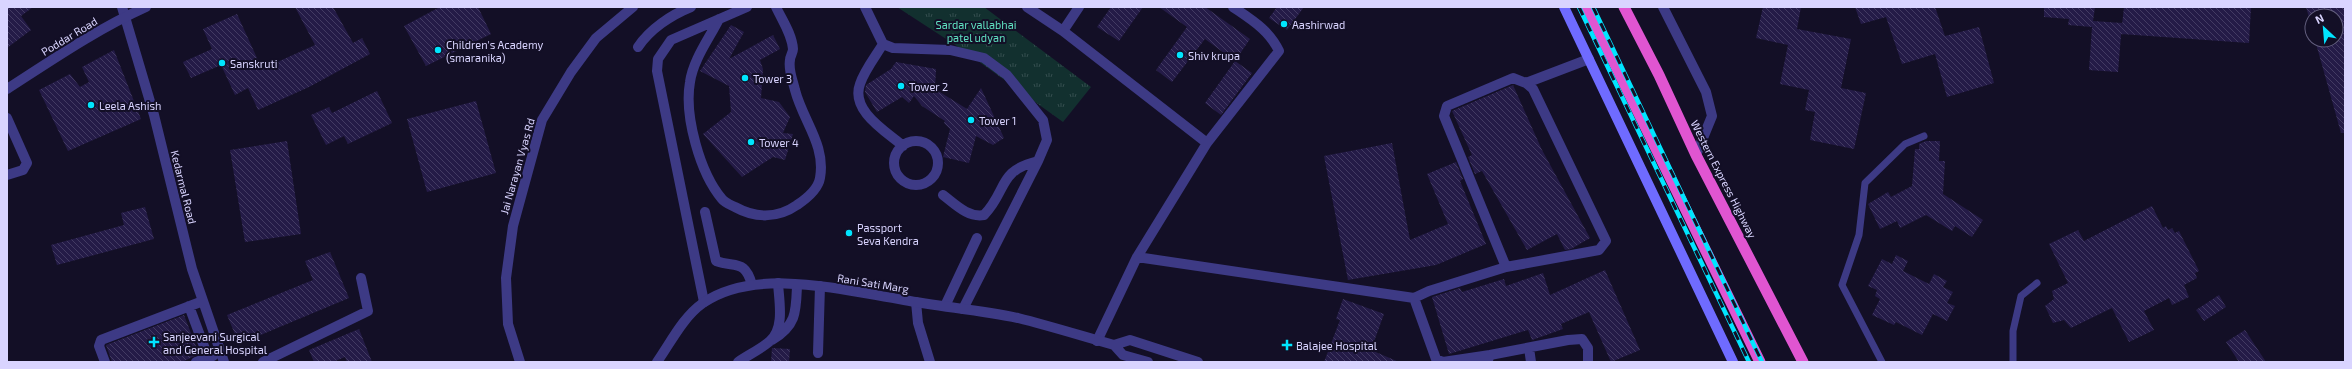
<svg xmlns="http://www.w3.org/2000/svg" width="2352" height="369" font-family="'Exo 2',sans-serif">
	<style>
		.park { fill: url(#park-tufts) }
		.building { fill: url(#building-back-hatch) }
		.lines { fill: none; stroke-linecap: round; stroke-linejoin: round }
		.service { stroke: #3d3a85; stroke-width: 7 }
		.minor { stroke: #3d3a85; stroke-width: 10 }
		.tertiary { stroke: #3d3a85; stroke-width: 10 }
		.secondary { stroke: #6f6bff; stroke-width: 10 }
		.trunk { stroke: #e055d1; stroke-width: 11 }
		.rail-casing { stroke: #00e5ff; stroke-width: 4.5 }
		.rail { stroke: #130f26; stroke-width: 3; stroke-dasharray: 9; stroke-linecap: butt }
		.poi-dot { fill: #00e5ff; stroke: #130f26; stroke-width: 1.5 }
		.labels { text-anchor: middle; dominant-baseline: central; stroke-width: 4; stroke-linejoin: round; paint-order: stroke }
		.park-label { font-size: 11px; fill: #5fe0c0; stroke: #130f26 }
		.poi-label { font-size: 11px; fill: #d9d4ff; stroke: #130f26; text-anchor: start }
		.street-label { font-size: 11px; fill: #d9d4ff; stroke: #130f26 }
	</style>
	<defs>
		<pattern id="park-tufts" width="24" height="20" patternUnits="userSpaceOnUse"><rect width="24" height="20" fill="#12302f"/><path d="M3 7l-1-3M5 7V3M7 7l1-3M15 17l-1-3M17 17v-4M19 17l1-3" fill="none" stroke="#344d4e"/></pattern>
		<pattern id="building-back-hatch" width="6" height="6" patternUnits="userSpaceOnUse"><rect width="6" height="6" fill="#241b47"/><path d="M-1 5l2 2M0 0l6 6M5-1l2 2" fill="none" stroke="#433b63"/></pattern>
	</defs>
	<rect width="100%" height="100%" fill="#130f26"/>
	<path class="park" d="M897,7h87l107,80 -28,35 -103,-74z"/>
	<path class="building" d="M7,7h26l-12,9 10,14 -24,18z
		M295,7h38l20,36 9,-5 8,16 -61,33 -51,23 -10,-22 -13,7 -14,-30 -30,13 -8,-16 29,-13 -9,-20 34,-15 25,55 53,-24z
		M440,7h38l13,27 -65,32 -22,-40z
		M1111,7h32l-24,34 -22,-14z
		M1159,7h46l45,32 -15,22 -30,-22 -33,43 -16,-12 31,-43z
		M1277,7h27l-17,23 -18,-12z
		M1763,7h38l-4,22 54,10 -10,49 25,5 -12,56 -44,-9 5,-28 -10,-2 4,-20 -29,-6 8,-39 -32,-7z
		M1855,7h80l10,29 34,-9 15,56 -47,14 -12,-43 -33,10 -16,-47 -25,7z
		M2044,7h51l-2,14 29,2 -4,49 -29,-2 3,-43 -24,-2 1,-6 -25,-2z
		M2124,7h127l-2,36 -128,-9z
		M2306,7h39v126h-4l-26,-93h21v-24h-24v12z
		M731,25l13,7 -15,27 44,-24 7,14 -20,11 3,9 -2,29 18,4 11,15 -7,16 10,1 -8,26 -12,-3 -31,20 -39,-43 28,-22 -2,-26 -29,-15z
		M114,50l27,69 -73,32 -29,-61 31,-16 10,13 9,-5 -7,-15z
		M1235,61l17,12 -31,42 -16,-12z
		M896,62l40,7 -1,20 32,20 14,-21 23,50 -11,7 -17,-9 -7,27 -26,-6 7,-28 -6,-6 1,-2 -23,-15 -8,-10 -5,7 -7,-6 -25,15 -12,-20 1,-7 25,-16z
		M1513,85l29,65 48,88 -19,11 -6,1 -8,-16 -30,16 -45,-79 -7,3 -7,-17 4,-2 -20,-44z
		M377,91l15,32 -44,21 -4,-8 -18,9 -15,-30 18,-8 3,6z
		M476,101l20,72 -69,19 -20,-73z
		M287,141l14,93 -56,8 -15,-92z
		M1926,141h14l-1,20h6l-2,33 40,26 -11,17 -17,-11 -3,5 -26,-16 -26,13 -3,-7 -17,8 -12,-25 20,-12 3,5 21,-11 3,-37h4v-5z
		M1392,143l18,97 38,-16 -21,-50 29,-12 7,17 -3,2 26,63 -50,21 -88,15 -24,-124z
		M2152,206l11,22 3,-2 2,4 4,-2 3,5 4,-2 20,40 -4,2 2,5 -13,7 5,12 -17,8 -3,-7 -25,13 10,19 -25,12 -17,-34 -41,20 -7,-8 -11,3 -8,-17 9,-7 -2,-8 16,-8 -19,-39 29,-14 6,11z
		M145,207l9,32 -97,26 -6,-20 73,-20 -3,-12z
		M330,252l19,46 -110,46 -12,-29 86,-35 -8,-19z
		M1896,255l12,6 -5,10 26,13 5,-10 13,7 -4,6 10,5 -6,11 8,3 -8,15 -14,-7 -11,21 -26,-13 -2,3 -22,-10 8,-16 -5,-3 2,-6 -9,-4 14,-27 10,5z
		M1605,270l35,80 -29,12 -22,-50 -28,12 2,5 -31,11 -4,-10 -79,24 -17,-57 28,-9 2,4 42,-13 2,7 37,-13 7,22z
		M2219,295l7,12 -22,14 -8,-11z
		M1343,299l41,15 -13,36 28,12h-75l16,-42 -4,-1z
		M184,315l15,39 -17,8h-70l-6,-17z
		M359,329l13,33h-25l-2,-5 -12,5h-19l-5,-12z
		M2245,330l21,32h-27l-13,-20z
		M772,348l18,1 -1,13h-18z"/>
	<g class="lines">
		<path class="service" d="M1882,362l-40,-77 17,-50 6,-52 40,-39 19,-8
			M2013,362v-31l8,-35 16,-13"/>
		<path class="minor" d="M122,7l32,108 38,154 32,93
			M865,7l18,37 10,4 57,2 34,8 23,17 36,45 4,20 -9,21 -75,148
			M1027,7l36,24 144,112
			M719,19c-10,20 -26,41 -29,63 -6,34 10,91 32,117 3,4 9,6 13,8 20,11 42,12 62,-2 9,-6 21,-15 23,-27 6,-33 -17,-57 -25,-88 -2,-9 -7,-20 -5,-30 0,-4 3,-7 3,-11 -1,-15 -11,-29 -17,-42
			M1063,31l16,-24
			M883,44c-8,13 -19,27 -23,40 -10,27 27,48 43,62
			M638,47c12,-18 33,-32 53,-40
			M1526,83l63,-24
			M7,118l20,45 -4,7 -16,5
			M894 163a22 22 0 1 1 44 0a22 22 0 1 1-44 0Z
			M943,195c12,9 25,23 41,20 24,-25 13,-44 54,-54
			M705,212l11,49c19,7 29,-2 36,24
			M1137,257l277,41
			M704,302l-47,-231 1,-12 13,-19 76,-33
			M916,302l2,21 12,39
			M189,306l19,51
			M945,306l32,-68
			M772,340c25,-15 24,-29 25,-55
			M1097,341l40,-84 70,-114 72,-92c-10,-21 -27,-31 -46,-44
			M1529,348l2,14
			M818,353l2,-67
			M1490,355l-47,7 -7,-3 -22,-61 15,-7 77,-24 -62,-151 3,-10 66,-28 13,5 7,6 73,152 -7,9 -93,17
			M1488,360l2,-5 78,-15 14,-1 6,9v14
			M105,362l-6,-16 2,-6 102,-39
			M196,362l17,-6
			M263,362l105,-51 -7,-33
			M738,362c10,-7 23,-13 32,-21 15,-13 9,-40 8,-58"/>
		<path class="tertiary" d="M1663,7l43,85 6,24 -16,39
			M7,89c45,-29 90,-60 139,-82
			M1114,345l16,-5 68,22
			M520,362l-12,-38 -2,-46 7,-52 29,-106 29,-48 25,-34 37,-31
			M657,362c14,-20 26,-45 46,-59 53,-37 143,-12 201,-3 38,7 76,10 114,18 32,8 64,18 96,27l9,10 25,7"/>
		<path class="secondary" d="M1564,7l169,355"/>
		<path class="trunk" d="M1587,7l173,355
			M1624,7l35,68 37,80 107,207"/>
		<defs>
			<path id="rail" d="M1579,7l170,355
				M1593,7l169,355"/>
		</defs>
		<use href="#rail" class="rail-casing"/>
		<use href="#rail" class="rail"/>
	</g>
	<g class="poi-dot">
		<circle cx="1284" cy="24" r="4"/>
		<circle cx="438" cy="50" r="4"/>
		<circle cx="1180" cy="55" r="4"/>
		<circle cx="222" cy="63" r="4"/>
		<circle cx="745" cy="78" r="4"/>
		<circle cx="901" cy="86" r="4"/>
		<circle cx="91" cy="105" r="4"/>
		<circle cx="971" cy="120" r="4"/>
		<circle cx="751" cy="142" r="4"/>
		<circle cx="849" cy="233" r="4"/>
		<path d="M152 336h4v4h4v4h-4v4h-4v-4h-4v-4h4z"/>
		<path d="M1285 339h4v4h4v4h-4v4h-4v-4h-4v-4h4z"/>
	</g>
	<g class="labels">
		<g class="park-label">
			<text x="976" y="24">Sardar vallabhai<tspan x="976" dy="13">patel udyan</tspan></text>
		</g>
		<g class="poi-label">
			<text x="1292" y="24">Aashirwad</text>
			<text x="446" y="44">Children's Academy<tspan x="446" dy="13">(smaranika)</tspan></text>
			<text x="1188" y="55">Shiv krupa</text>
			<text x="230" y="63">Sanskruti</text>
			<text x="753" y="78">Tower 3</text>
			<text x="909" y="86">Tower 2</text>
			<text x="99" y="105">Leela Ashish</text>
			<text x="979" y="120">Tower 1</text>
			<text x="759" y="142">Tower 4</text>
			<text x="857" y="227">Passport<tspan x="857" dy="13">Seva Kendra</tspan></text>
			<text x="163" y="336">Sanjeevani Surgical<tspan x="163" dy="13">and General Hospital</tspan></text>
			<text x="1296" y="345">Balajee Hospital</text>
		</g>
		<g class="street-label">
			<text transform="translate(69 36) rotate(-31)">Poddar Road</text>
			<text transform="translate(517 166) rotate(-74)">Jai Narayan Vyas Rd</text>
			<text transform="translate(1724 179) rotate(63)">Western Express Highway</text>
			<text transform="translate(184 187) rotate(76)">Kedarmal Road</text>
			<text transform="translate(873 283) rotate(9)">Rani Sati Marg</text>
		</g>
	</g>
	<rect width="2352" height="369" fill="none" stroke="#d9d4ff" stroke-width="16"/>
	<g transform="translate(2324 28) rotate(334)"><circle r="19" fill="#130f26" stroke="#625e7d"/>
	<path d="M0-3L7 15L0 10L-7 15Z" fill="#00e5ff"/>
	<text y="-6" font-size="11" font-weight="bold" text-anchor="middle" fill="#d9d4ff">N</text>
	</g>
</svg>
